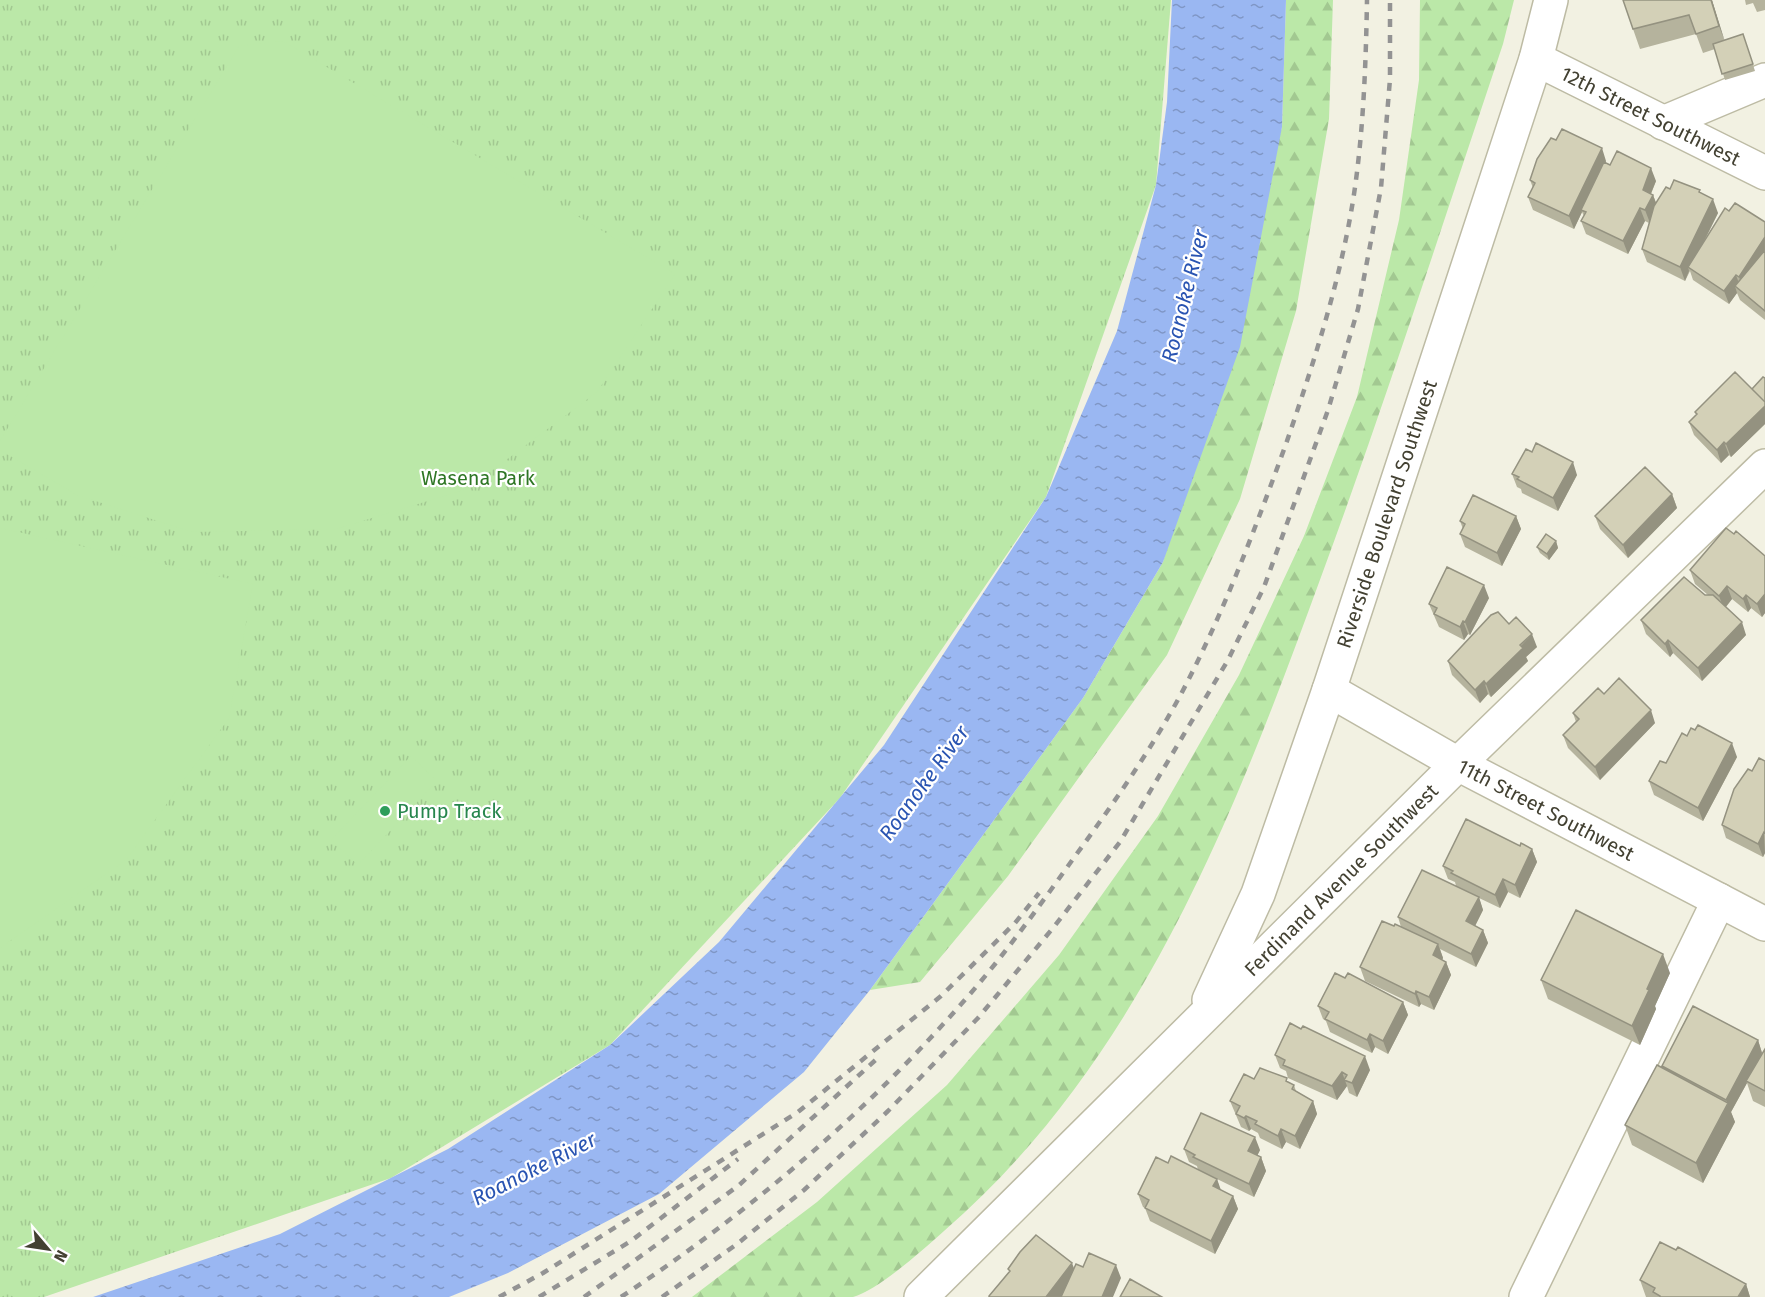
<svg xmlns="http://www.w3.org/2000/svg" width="1765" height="1297" font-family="'Fira Sans',sans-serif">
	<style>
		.forest { fill: url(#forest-firs) }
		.park { fill: url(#park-tufts) }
		.garden { fill: #bbe8a8 }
		.water { fill: url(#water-ripples) }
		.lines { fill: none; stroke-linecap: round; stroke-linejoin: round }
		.minor-casing { stroke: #bdbba4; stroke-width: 36 }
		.minor { stroke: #fff; stroke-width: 33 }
		.rail { stroke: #939393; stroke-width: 4.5; stroke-dasharray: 8 8; stroke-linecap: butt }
		.wall { fill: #b5b39d }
		.shaded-wall { fill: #949280 }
		.building { fill: #d3d0b7; stroke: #949280; stroke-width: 1.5 }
		.leisure-dot { fill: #2e9e5b; stroke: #fff; stroke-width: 2 }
		.labels { text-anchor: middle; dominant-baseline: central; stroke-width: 4.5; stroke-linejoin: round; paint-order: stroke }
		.street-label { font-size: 20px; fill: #434132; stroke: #fff }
		.park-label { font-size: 20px; fill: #2e7624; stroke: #fff }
		.leisure-label { font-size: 20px; fill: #27864d; stroke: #fff; text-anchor: start }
		.water-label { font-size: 21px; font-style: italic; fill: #2954b2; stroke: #fff }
	</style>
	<defs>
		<pattern id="forest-firs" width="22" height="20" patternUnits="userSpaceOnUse" patternTransform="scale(1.5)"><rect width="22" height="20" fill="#bbe8a8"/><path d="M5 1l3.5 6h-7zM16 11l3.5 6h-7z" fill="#a2c891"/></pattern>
		<pattern id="park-tufts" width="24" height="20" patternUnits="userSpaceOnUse" patternTransform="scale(1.5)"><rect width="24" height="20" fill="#bbe8a8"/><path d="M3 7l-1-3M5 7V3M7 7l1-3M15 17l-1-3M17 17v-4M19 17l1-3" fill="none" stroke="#a2c891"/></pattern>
		<pattern id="water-ripples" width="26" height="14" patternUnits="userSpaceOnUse" patternTransform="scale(1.5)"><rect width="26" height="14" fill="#9ab7f2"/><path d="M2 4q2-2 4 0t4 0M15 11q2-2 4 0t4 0" fill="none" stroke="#7f96c5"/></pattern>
	</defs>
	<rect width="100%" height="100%" fill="#f2f1e2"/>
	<path class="forest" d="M1286,0h47l-4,119 -33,192 -56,188 -73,156 -159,221 -88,106 -50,8 213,-292 80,-136 119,-435z
		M1420,0h94l-11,44c-60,178 -117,357 -182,533 -87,238 -181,484 -377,654 -20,18 -67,60 -91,66 -14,0 -34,0 -48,0 -38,0 -75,0 -113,0l125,-95 130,-117 112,-130 99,-139 81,-141 65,-139 53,-139 42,-177 20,-140z"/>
	<path class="park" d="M0,0h1171l-15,185 -110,312 -206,301 -230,247 -219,133 -347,119h-44z"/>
	<path class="garden" d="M283,41l392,233 -78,118 -130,97 -131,40 -144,3 -115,-37 -77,-45v-9l239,-395z
		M0,528l253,56 -24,134 -103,142 -126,88z
		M411,756l26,25 -79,84 -27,-25z"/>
	<path class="water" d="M1172,0h114l-4,127 -42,220 -77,215 -80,136 -213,292 -66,82 -145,122 -151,79 -59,24h-356l187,-63 168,-85 162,-104 109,-103 165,-197 162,-248 71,-166 39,-146 11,-83z"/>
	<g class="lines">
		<defs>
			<g id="minor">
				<path id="s1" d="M1536,59l229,114"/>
				<path d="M1663,123l102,-43"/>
				<path id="s2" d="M1329,690l129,74 307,160"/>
				<path id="s3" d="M1209,1000l49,-106 71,-204 207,-631 15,-59"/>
				<path id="s4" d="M921,1297l537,-533 307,-298"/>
				<path d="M1526,1297l193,-397"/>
			</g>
		</defs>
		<use href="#minor" class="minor-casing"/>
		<use href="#minor" class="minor"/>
		<path class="rail" d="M499,1297l44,-24 255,-161 143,-116 74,-73 24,-30
			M539,1297l92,-56 107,-82
			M584,1297l154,-111 143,-131
			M621,1297c126,-83 243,-182 342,-295 40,-45 75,-94 110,-143 38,-52 76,-106 107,-163 43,-81 75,-167 106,-252 30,-88 60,-180 71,-272 7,-57 9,-115 10,-172
			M662,1297l75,-53 67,-54 84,-79 90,-93 75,-90 67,-86 108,-182 36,-73 64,-177 30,-101 23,-121 9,-109v-79"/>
	</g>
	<path class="wall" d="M1712,0l12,40 19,-6 12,37 -30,9 -10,-31 -12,4 -7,-19 -56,15 -7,-20z
		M1745,0h20v10l-8,2 -4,-9 -7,2z
		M1606,161v2l50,18 -5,13 2,1 3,8 14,-14 31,4 17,20 -15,31 26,-33 36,11v98l-25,-20 -3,-7 -8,11 -36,-24 -3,-9 -5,10 -38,-19 -5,-13 7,-26 -4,-2 -17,33 -42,-20 -5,-13 3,-5 -2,-4 -8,17 -41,-19 -5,-13 5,-9 -3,-8z
		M1765,378v46l-34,33 -2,-2 -8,8 -27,-28 -5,-13 7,-7 -1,-3 57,-23z
		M1532,452l45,23 -19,36 -36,-18 -1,-4 -4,-2 -5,-13z
		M1672,494l5,14 -49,50 -28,-29 -5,-13z
		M1516,516l5,13 -19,37 -37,-19 -5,-13 3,-5 -3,-8z
		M1734,534l31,22v57l-3,4 -11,-9 -3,4 -16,-13 -6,8 20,28 -44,46 -29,-28 -3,4 -24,-23 -5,-14 64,-25h3l-13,-11 -5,-14z
		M1556,541l2,7 -9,12 -9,-7 -3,-6z
		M1489,598l-19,37 -2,-1 -4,6 -25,-13 -10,-23z
		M1509,624l28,23 -11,10 2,4 -37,36 -3,-3 -8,9 -28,-28 -4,-14z
		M1604,694l51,29 -55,57 -32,-32 -5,-13 13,-13 -3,-9z
		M1695,730l42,27 -34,64 -49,-26 -5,-14 17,-18 21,-27z
		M1765,761v92l-2,4 -37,-19 -4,-13 30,-54z
		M1520,846l12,3 5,13 -17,36 -12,-6 -8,16 -21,-10 4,12 -8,16 8,4 5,13 -12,24 -36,-18 3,9 -1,2 4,2 5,13 -17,35 -13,-6 -2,3 -54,-26 -5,-14 34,-41 7,1 -3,-10 58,-31 -1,-4 -7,-3 -5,-13z
		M1670,973l-15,33 1,3 -16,36 -92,-46 -7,-19z
		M1345,978l58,24 5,13 -20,39 -13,-7 -3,6 -42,-21 -4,-11 -3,-2 -5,-13z
		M1758,1040l4,13 -4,8 7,-12v58l-12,-6 -6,-18 -16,29 4,10 -32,61 -71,-38 -7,-20 38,-57 -1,-2z
		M1275,1055l95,15 -13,27 -8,-4 -2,-7 -10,14 -49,-22 -2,-7 -6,-3z
		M1254,1079l35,4 5,2 2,6 17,10 4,13 -17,35 -14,-7 -4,7 -22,-11 -2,-5 -7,-4 -2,2 -8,-4 -11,-26z
		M1184,1149l76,1 -3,6 4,1 5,14 -12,26 -37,-18 3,11 13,6 5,13 -23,45 -65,-33 -5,-13 -2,-1 -5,-13 30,-31 30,7 -1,-4 -8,-4z
		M1676,1250l70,34 4,13h-104l-6,-17z"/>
	<path class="shaded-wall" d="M1711,0h1l14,45 -7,-19z
		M1602,148l4,13 -23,49h-2l1,2 -8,17 -5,-13z
		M1651,168l5,13 -9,22 -4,-13z
		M1653,195l5,13 -8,15 -5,-13z
		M1713,199l5,14 -28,56 -2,-2 1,4 -4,10 -5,-14z
		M1640,208l5,13 -17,33 -5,-13z
		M1765,237v20l-21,33 -5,-13z
		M1736,275l5,14 -6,-3 2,7 -8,11 -5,-13z
		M1765,406v18l-34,33 -5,-13z
		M1724,442l5,13 -8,8 -4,-13z
		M1573,462l4,13 -19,36 -5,-13z
		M1672,494l5,14 -49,50 -5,-13z
		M1516,516l5,13 -19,37 -5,-13z
		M1556,541l2,7 -9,12 -2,-6z
		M1484,585l5,13 -19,37 -5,-13z
		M1727,586l5,13 -8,10 -5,-13z
		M1765,594v19l-3,4 -5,-13z
		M1746,595l5,13 -3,4 -5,-13z
		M1463,621l5,13 -4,6 -4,-13z
		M1742,622l4,13 -44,46 -4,-13z
		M1532,634l5,13 -11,10 2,4 -37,36 -5,-13z
		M1668,640l5,13 -3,4 -5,-13z
		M1484,681l4,13 -8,9 -5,-13z
		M1651,710l4,13 -55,57 -5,-13z
		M1732,743l5,14 -34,64 -5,-13z
		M1764,832l1,21 -2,4 -5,-13z
		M1532,849l5,13 -17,36 -5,-13z
		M1503,879l5,13 -8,16 -5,-13z
		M1479,897l4,13 -12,24 -5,-13z
		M1483,930l5,13 -12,24 -5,-13z
		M1438,944l5,14 -5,10 -5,-13z
		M1663,954l7,19 -15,33 1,3 -16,36 -8,-19 15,-37z
		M1446,962l5,13 -17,35 -5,-13z
		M1416,991l5,13 -2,3 -4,-13z
		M1403,1002l5,13 -20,39 -5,-13z
		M1370,1034l5,13 -3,6 -5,-13z
		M1758,1040l4,13 -15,29 -1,-1 1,2 -16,29 4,10 -32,61 -7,-20 32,-59 -2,-4z
		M1365,1056l5,14 -13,27 -5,-14z
		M1342,1072l5,14 -10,14 -5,-14z
		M1313,1101l4,13 -17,35 -5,-13z
		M1246,1116l5,13 -2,2 -5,-13z
		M1281,1129l5,13 -4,7 -4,-13z
		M1255,1137l5,13 -7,14 -5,-13z
		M1261,1157l5,14 -12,26 -5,-13z
		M1217,1179l5,14 -9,-7z
		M1233,1196l5,13 -23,45 -4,-13z
		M1072,1263l5,13 -16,21h-15z
		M1116,1265l5,13 -8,19h-11z
		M1746,1284l4,13h-12z"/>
	<path class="building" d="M1623,0h88l8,26 -23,8 -7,-19 -56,14z
		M1743,34l10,30 -31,10 -9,-30z
		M1562,129l40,19 -33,68 -41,-19 7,-14 -5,-3 7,-21 14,-21 5,2z
		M1617,151l34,17 -8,22 10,5 -8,15 -5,-2 -17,33 -42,-20 5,-9 -5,-2 23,-48 6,3z
		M1674,180l26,10 -1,2 14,7 -33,68 -38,-18 12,-43 12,-19 4,2z
		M1735,203l30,19v15l-26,40 -3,-2 -12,16 -36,-24 37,-59 4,3z
		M1765,250v61l-30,-25z
		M1735,372l30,30v4l-39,38 -2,-2 -7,8 -28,-28 8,-8 -2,-2z
		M1763,377l2,1v24l-13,-13z
		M1536,443l37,19 -20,36 -36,-19 2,-2 -7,-3 14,-25 6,3z
		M1645,467l27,27 -49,51 -28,-29z
		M1473,495l43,21 -19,37 -37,-19 5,-10 -5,-3z
		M1726,528l8,6 2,-3 29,25v38l-8,10 -11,-9 -3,4 -16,-13 -8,10 -29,-26z
		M1546,534l10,7 -9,13 -10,-7z
		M1447,567l37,18 -19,37 -2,-1 -3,6 -26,-13 3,-6 -8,-4z
		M1684,577l21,18h8l29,27 -44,46 -30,-28 -3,4 -24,-24z
		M1498,612l11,12 7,-7 16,17 -12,11 3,3 -37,36 -2,-3 -9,9 -27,-29 43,-46z
		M1619,678l32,32 -56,57 -32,-32 16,-16 -6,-6 25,-25 6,6z
		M1698,725l34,18 -34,65 -49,-27 11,-20 6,2 16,-30 5,3 4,-8 4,2z
		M1759,758l6,3v72l-1,-1 -6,12 -36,-19 12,-36 14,-20 4,2z
		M1466,819l54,27 1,-3 11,6 -17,36 -12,-6 -8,16 -44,-22 2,-2 -10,-5z
		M1422,870l57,27 -13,24 17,9 -12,24 -73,-37z
		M1576,910l87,44 -16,35 2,1 -17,36 -91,-46z
		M1382,921l12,5 1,-2 43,20 -5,11 13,7 -17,35 -13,-6 -1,3 -55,-27z
		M1335,973l10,5 3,-5 55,29 -20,39 -13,-7 -3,6 -42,-21 4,-7 -11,-6z
		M1693,1006l65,34 -32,60 -64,-34z
		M1290,1023l11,6 2,-3 62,30 -13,27 -8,-3 3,-5 -5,-3 -10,14 -49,-21 2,-5 -10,-5z
		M1765,1049v42l-19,-10z
		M1657,1065l71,38 -32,60 -71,-38z
		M1260,1068l27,10 -1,3 8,4 -2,4 21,12 -18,35 -14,-7 -3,7 -23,-12 2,-3 -11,-5 -2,2 -8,-4 4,-8 -10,-5 14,-27 10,5z
		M1201,1113l54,24 -7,14 13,6 -12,27 -56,-27 2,-2 -11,-6z
		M1171,1156l46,23 -4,7 20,10 -22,45 -66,-33 4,-8 -11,-6 18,-37 12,6z
		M1036,1235l36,28 -26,34h-57v-1l21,-25 -2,-2 12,-17z
		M1660,1242l16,8 2,-3 68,37 -8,13h-78v-1l-7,-4 2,-4 -15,-8z
		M1089,1253l27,12 -14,32h-41l15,-33 7,3z
		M1130,1279l32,18h-42z"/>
	<circle class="leisure-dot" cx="385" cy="811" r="6"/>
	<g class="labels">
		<g class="street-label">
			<text stroke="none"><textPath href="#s1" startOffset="128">12th Street Southwest</textPath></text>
			<text stroke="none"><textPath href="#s3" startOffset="518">Riverside Boulevard Southwest</textPath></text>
			<text stroke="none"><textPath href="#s2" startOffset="248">11th Street Southwest</textPath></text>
			<text stroke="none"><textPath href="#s4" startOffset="592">Ferdinand Avenue Southwest</textPath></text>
		</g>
		<g class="park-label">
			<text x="478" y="478">Wasena Park</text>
		</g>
		<g class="leisure-label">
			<text x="397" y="811">Pump Track</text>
		</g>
		<g class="water-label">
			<text transform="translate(1185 296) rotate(-76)">Roanoke River</text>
			<text transform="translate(924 783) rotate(-54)">Roanoke River</text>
			<text transform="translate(534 1169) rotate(-27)">Roanoke River</text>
		</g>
	</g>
	<g transform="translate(48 1249) rotate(119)" stroke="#ffffff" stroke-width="4.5" paint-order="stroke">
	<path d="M0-4.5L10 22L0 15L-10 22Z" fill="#434132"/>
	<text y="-9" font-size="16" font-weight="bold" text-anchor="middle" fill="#434132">N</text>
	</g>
</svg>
